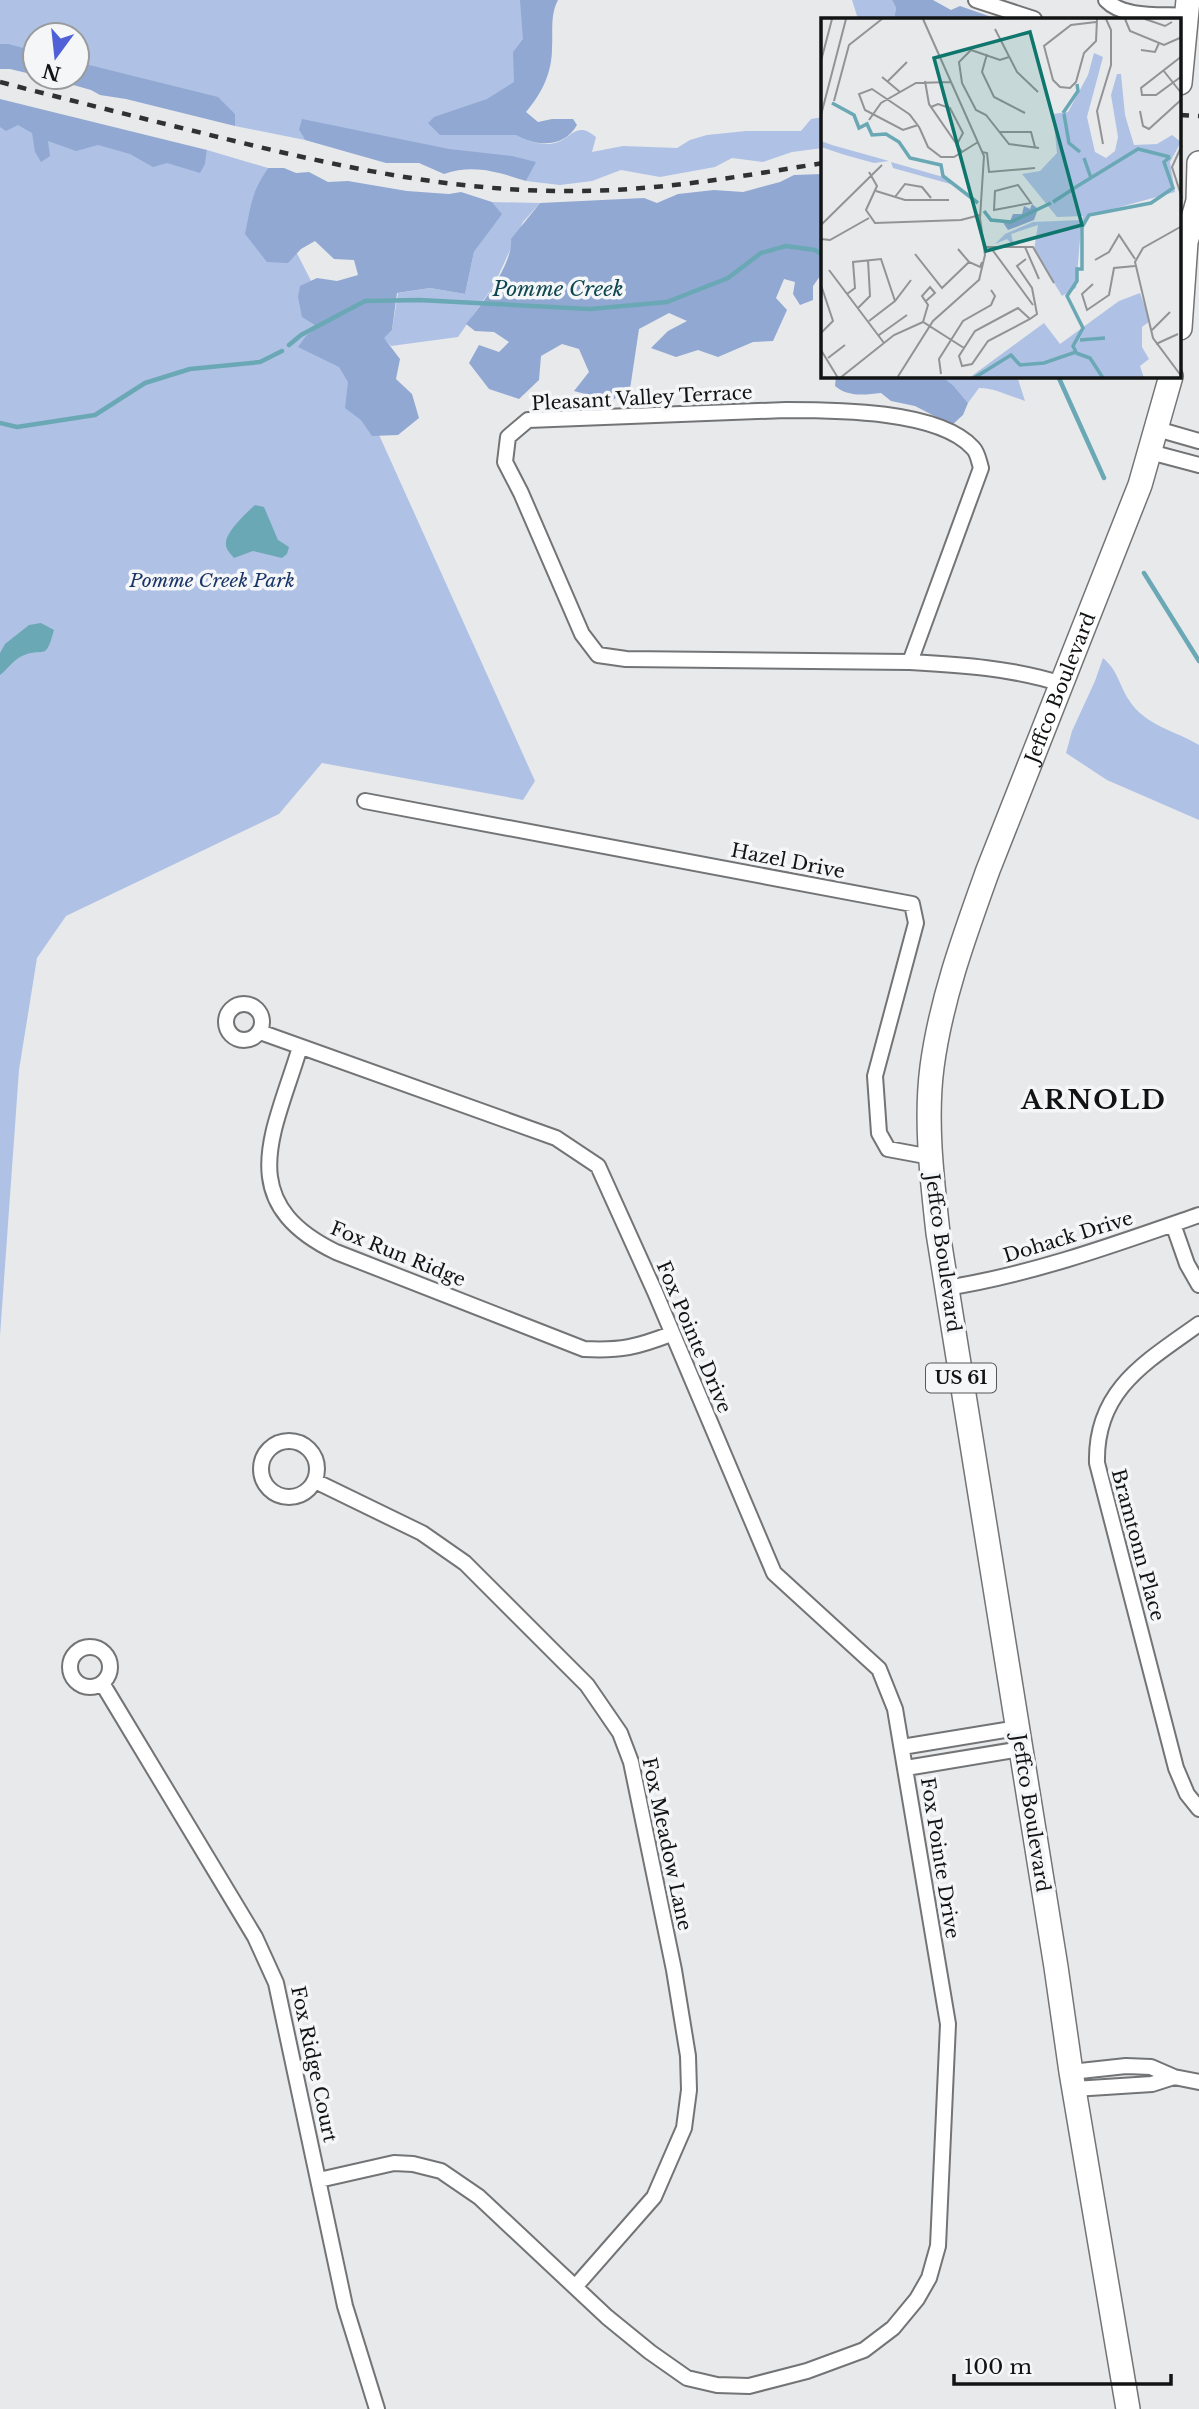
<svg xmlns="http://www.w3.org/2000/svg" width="1199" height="2409" font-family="'Libre Baskerville',serif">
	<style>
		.green { fill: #afc2e5 }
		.forest { fill: #91a8d2 }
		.water { fill: #6ba8b5 }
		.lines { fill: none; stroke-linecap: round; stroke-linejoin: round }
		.stream { stroke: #6ba8b5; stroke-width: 4.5 }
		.minor-casing { stroke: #737476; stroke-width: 18 }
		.primary-casing { stroke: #737476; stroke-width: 26 }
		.minor { stroke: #fff; stroke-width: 14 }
		.primary { stroke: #fff; stroke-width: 23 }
		.rail { stroke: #303131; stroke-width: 4.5; stroke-dasharray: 9 9; stroke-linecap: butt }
		.labels { text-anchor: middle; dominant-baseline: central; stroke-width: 7; stroke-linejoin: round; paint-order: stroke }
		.shield { fill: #f5f6f8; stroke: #565758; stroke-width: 2 }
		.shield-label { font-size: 18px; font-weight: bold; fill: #121313 }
		.street-label { font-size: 19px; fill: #121313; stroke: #f5f6f8 }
		.park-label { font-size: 19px; font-style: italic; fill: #1a3568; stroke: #f5f6f8 }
		.water-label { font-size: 21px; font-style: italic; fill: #0f4751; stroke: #f5f6f8 }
		.district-label { font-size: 26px; font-weight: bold; letter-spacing: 2px; fill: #121313; stroke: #f5f6f8 }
		.inset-river { fill: none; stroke: #6ba8b5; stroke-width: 3.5 }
		.inset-road { fill: none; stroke: #929395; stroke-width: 2 }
		.view { fill: #0f766e; fill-opacity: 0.15; stroke: #0f766e; stroke-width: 3.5 }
		.inset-edge { fill: none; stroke: #121313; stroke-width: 3.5 }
	</style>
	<rect width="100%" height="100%" fill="#e8e9eb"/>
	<path class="green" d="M0,0h545l-28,135c9,6 26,11 38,8 17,-4 20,-23 41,-6l-4,15 31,-6 54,2 13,-8 17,-5 39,-4h55l10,-12 12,-2v31l-31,4 -29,10 -31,-4 -17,9 -55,10 -39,-7 -29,11 -32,4 -34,-4 9,-19 -60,-1 -176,-31 6,10 -70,-14v-12l-158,-47v-32h-42v21l-35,-9z
		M852,0h40l4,8 -2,11h-36z
		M0,117l205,45 2,-12 61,18 -8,13 69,135 28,70 178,395 -12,19 -201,-37 -43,51 -213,102 -29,42 -18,112 -19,266z
		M492,202l48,1 -17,19 -29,63 -36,52 -67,9 -8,-8 9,-8 6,-37 32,-5 35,6 9,-42 27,-38z
		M941,376h76l8,25c-16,-5 -30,-13 -46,-13l-11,15 -15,-18z
		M1103,658c16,14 15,25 26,42 15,25 47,31 70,45v75l-92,-40 -41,-27 6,-22 23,-50z"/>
	<path class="forest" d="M520,0h38c-8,15 -5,31 -6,48 0,25 -10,45 -26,64l12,10 14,-3h21l4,6c-13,23 -40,22 -61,10h-76l-12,-12 6,-6 53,-18 27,-17 -1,-30 10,-13z
		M892,0h41l18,10 9,-4 37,13h-103l2,-11z
		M0,44h8l27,7v24l-25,-6h-10z
		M77,62l141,35 17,17v12l-109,-27 -26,-4 -9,-5 -46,-13h32z
		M0,99l207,51 -2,14 -5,9 -33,-10 -14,4 -23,-13 -32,-9 -22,6 -28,-10 2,15 -9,6 -6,-10 -3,-19 -14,-8 -12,6 -6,-4z
		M302,119l147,30 63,7 24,6 -10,19c-29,-9 -52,-17 -82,-7l-25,-11h-33l-81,-23 -6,-10z
		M268,168h16l12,5 13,-1 19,10 20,-1 59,10 42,3 12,-2 31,10 10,12 -28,38 -9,42 -35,-6 -33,5 -5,37 -8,8 16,21 -4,20 16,15 7,24 -21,17 -26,1 -11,-16 -16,-12 3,-26 -9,-15 -41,-20 8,-11 12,-9 -16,-10 -4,-20 2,-11 17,-8 20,3 21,-6 -4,-15 -20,-1 -19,-18 -14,8 -13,14 -21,-1 -22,-28c6,-28 6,-41 23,-66z
		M823,174v98l-10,14v14l-13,5 -7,-11 2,-12 -11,-3 -8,19 11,12 -14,31 -20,1 -35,15 -20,-7 -22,7 -25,-9 17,-17 19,-10 -18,-8 -30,16 -9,60 -19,12 -37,-10 15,-19 -10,-23 -17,-5 -21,12 -2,24 -20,19 -30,-10 -20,-26 10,-18 20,7 10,-10 -15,-10 -19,-1 -9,-7c15,-18 48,-62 45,-85l29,-36 104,-5 13,5 21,-9 36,-4 29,2 37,-10 14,-7z
		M836,376h105l12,9 15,18 -5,12 -11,10 -37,-19 -24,-5 -10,-8c-17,2 -33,4 -46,-7z"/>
	<path class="water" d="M255,505l9,2 14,33 11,7 -2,7 -5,4 -29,-7 -19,7c-4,-5 -9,-9 -8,-16 1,-11 21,-30 29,-37z
		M41,623l13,7c-9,33 -9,16 -32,26 -9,4 -15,14 -22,19v-22l5,-9 24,-19z"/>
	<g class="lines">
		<path class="stream" d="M289,345l12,-10 64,-34 54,-1 171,9 77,-7 61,-24 33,-25 25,-7 29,4 8,5
			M1058,376l46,102
			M0,423l17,4 78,-12 50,-32 45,-14 70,-7 22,-11
			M1144,573l55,88"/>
		<defs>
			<path id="minor" d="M976,0l58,19
				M1106,0c18,19 56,14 80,16
				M786,410c49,0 153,0 187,38 5,5 6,14 8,20l-71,194 -284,-3 -28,-4 -16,-21 -61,-141 -16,-31 3,-25 20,-17z
				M1157,429l42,12
				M1150,452l49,13
				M910,662c52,3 102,6 152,22
				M365,801l547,103 4,19 -41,153 4,57 9,16 43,8
				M226 1022a18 18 0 1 1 36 0a18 18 0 1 1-36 0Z
				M260,1032l296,106 42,28 57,126 119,281 105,96 16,40 53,315 -10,222 -9,32 -12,21 -24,29 -29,22 -57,21 -58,15 -32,-1 -30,-7 -37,-26 -43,-35 -128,-120 -38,-26 -28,-7 -19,-1 -75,17
				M300,1047c-25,84 -69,154 36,205l248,97c37,2 53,-2 87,-15
				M1173,1224l14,40 12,21
				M946,1288c88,-14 170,-44 253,-73
				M1199,1324c-53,38 -104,66 -102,139l79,305 11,26 12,15
				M261 1469a28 28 0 1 1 56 0a28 28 0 1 1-56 0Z
				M315,1481l107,52 43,30 122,122 33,48 11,29 43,208 14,86 1,34 -5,38 -30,69 -79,90
				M70 1667a20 20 0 1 1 40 0a20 20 0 1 1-40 0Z
				M102,1683l153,254 21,46 69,323 32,103
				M902,1747l116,-19
				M906,1768l115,-19
				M1071,2072l55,-6 25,1 23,10 25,5
				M1074,2089l78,-5 22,-7"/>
			<g id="primary">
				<path d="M1180,83l8,-83"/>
				<path d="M1180,328l6,-86 12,-41 1,-38"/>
				<path id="s1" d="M1128,2409l-57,-337 -15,-105 -118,-734c-6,-55 -13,-112 -6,-166 9,-68 33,-133 56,-197l152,-385 31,-109"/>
			</g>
		</defs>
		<use href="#minor" class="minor-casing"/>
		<use href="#primary" class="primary-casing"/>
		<use href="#minor" class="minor"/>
		<use href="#primary" class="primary"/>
		<path class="rail" d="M0,82c69,18 137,35 206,52 117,29 237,57 359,57 87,1 172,-14 258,-28
			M1180,115l19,1"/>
	</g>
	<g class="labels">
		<rect class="shield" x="926" y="1363.5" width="70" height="29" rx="5"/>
		<g class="shield-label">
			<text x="961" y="1378">US 61</text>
		</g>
		<g class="street-label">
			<text transform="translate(642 398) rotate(-3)">Pleasant Valley Terrace</text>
			<text stroke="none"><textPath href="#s1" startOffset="1759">Jeffco Boulevard</textPath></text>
			<text transform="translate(788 861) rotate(11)">Hazel Drive</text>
			<text transform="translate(1068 1237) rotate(-17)">Dohack Drive</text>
			<text transform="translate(943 1253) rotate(82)">Jeffco Boulevard</text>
			<text transform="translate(398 1254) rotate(22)">Fox Run Ridge</text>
			<text transform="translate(694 1337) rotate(67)">Fox Pointe Drive</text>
			<text transform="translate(1138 1545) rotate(75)">Bramtonn Place</text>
			<text transform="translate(1031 1813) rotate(81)">Jeffco Boulevard</text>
			<text transform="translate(667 1844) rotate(78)">Fox Meadow Lane</text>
			<text transform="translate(940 1858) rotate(81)">Fox Pointe Drive</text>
			<text transform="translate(314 2064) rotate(78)">Fox Ridge Court</text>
		</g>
		<g class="park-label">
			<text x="212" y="580">Pomme Creek Park</text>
		</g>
		<g class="water-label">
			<text x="558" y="289">Pomme Creek</text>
		</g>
		<g class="district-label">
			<text x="1094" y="1100">ARNOLD</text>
		</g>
	</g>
	<g transform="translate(821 18)">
		<rect width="360" height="360" fill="#e8e9eb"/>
		<path d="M273,35l9,4 -16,60 8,35 11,6 9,-7 3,-14 -7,-42 6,-21h4l4,41 9,30 23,-1 15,-9 9,7 -11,20 5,30 -88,24 -6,11 -5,61 -14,8 -28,-46 4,-25 -27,9 3,12 -7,-7 -12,5 10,-10 28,-12 49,-2 1,-4 -26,1 -35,-43 18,-3 17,-18 -4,-39 15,-2 20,-37zM0,123l11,4 57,16 -15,2 -29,-8 -24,-8zM70,144l52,15 11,8 -61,-17zM319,275l10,28 -8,6v20l7,12 -9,7 4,12h-175l75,-55 16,21 59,-43z" fill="#afc2e5"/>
		<path d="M211,186l6,5 -4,11 -26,10 -6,-9h8l3,-7h9l2,-8 6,3z" fill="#91a8d2"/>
		<path class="inset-river" d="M11,85l22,12 5,13 8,-4 5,11 14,-1 13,8 11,16 31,7 2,11 35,27M242,95l15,-22 -1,-7M243,96l5,29 11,9M263,140l7,20M255,169l62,-38 32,8M232,184l23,-15M163,193l7,9 20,2 40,-19M259,322l25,-2M255,335l14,5 13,20M153,360l37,-23 9,10 24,-2 32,-11 -3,-6 10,-18 -16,-32 10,-15v-12h5v-42l7,-12 62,-12 22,-15 -9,-26 6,-5"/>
		<path class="inset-road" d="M102,1l61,137 -4,62 5,37 -6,25M304,1l5,12 34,14 18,-8M324,1l20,7 7,-4M275,4l-25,3 -27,21 9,34 7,7 10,1 6,-6 8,-29 12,-12 1,-22M174,11l22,43 21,20M320,32l14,2 4,-9M166,36l-5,18 12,25 31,16M361,38l-41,32 1,7h14l26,-19M188,39l-9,3 -29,-10 -12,12 3,21 14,27 10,5 23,29 30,4M0,43l11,-42M342,52l19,24M61,59l18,15M67,63l19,-19M104,63l4,23 33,48M13,83l15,-56 33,-26M110,89l7,-3 12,4 13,25 -7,13M319,93l3,15 6,3 33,-30M0,97l25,-96M48,102l12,-17 35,-20 35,-1M97,107l-15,5 -38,-20 -6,-16 13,-5 37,25 1,1 9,12 1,2 8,18 13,10h13l24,-15M178,114h32l4,15M282,126l-6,-33 14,-46v-35l-5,-11M361,127l-10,22 10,31M161,134l5,1 2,19 46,-4M48,154l8,14 -11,24 9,13 86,-3 19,-5M197,167l13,18 -37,7 1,-19zM55,173l29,9h44M74,179l10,-13 17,3 9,11M0,207l61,-60M361,208l-39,22 -8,14 18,76 29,39M0,221l9,1 39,-22M165,229h47l21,36M204,229l14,32M170,230l42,57M137,231l11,13 11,5 2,-5M94,236l27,34 27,-26M205,241l-9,7 15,22 5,26 -7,5 -42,22 -16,23 -10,2 -3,-10 16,-25 43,-23 12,11M274,242l14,-8 10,-17 16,24M8,252l55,73M272,266l-11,10 5,16 22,-15 5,-27 21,-2M0,267l12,36 -12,12M26,276l8,-6 -2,-26 28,-3 14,42M37,290l12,-12 -2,-36M48,303l26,-20 16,-21M102,304l5,-17 -6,-9 8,-9 5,6 -9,8M331,312l18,-18M58,317l28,-20M335,326l22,-10M0,332l17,28M7,340l17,-13M120,356l-2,-15 24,-38 28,-16 4,-9 -4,-6M19,360l54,-43 29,-13 41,26M76,360l36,-57 47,-42"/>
		<path class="view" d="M209,14l52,193 -96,26 -52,-193z"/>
		<rect width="360" height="360" class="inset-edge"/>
	</g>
	<g transform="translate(56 56) rotate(195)"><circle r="33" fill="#f5f6f8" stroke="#9a9b9c" stroke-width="2"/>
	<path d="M0-5L12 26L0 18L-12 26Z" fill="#5060d6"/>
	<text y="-10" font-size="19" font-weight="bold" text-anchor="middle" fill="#121313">N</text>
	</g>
	<path d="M954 2374v10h217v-10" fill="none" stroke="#121313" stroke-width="3.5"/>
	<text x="964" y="2374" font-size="21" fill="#121313" stroke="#f5f6f8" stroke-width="5" paint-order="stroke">100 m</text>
</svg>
